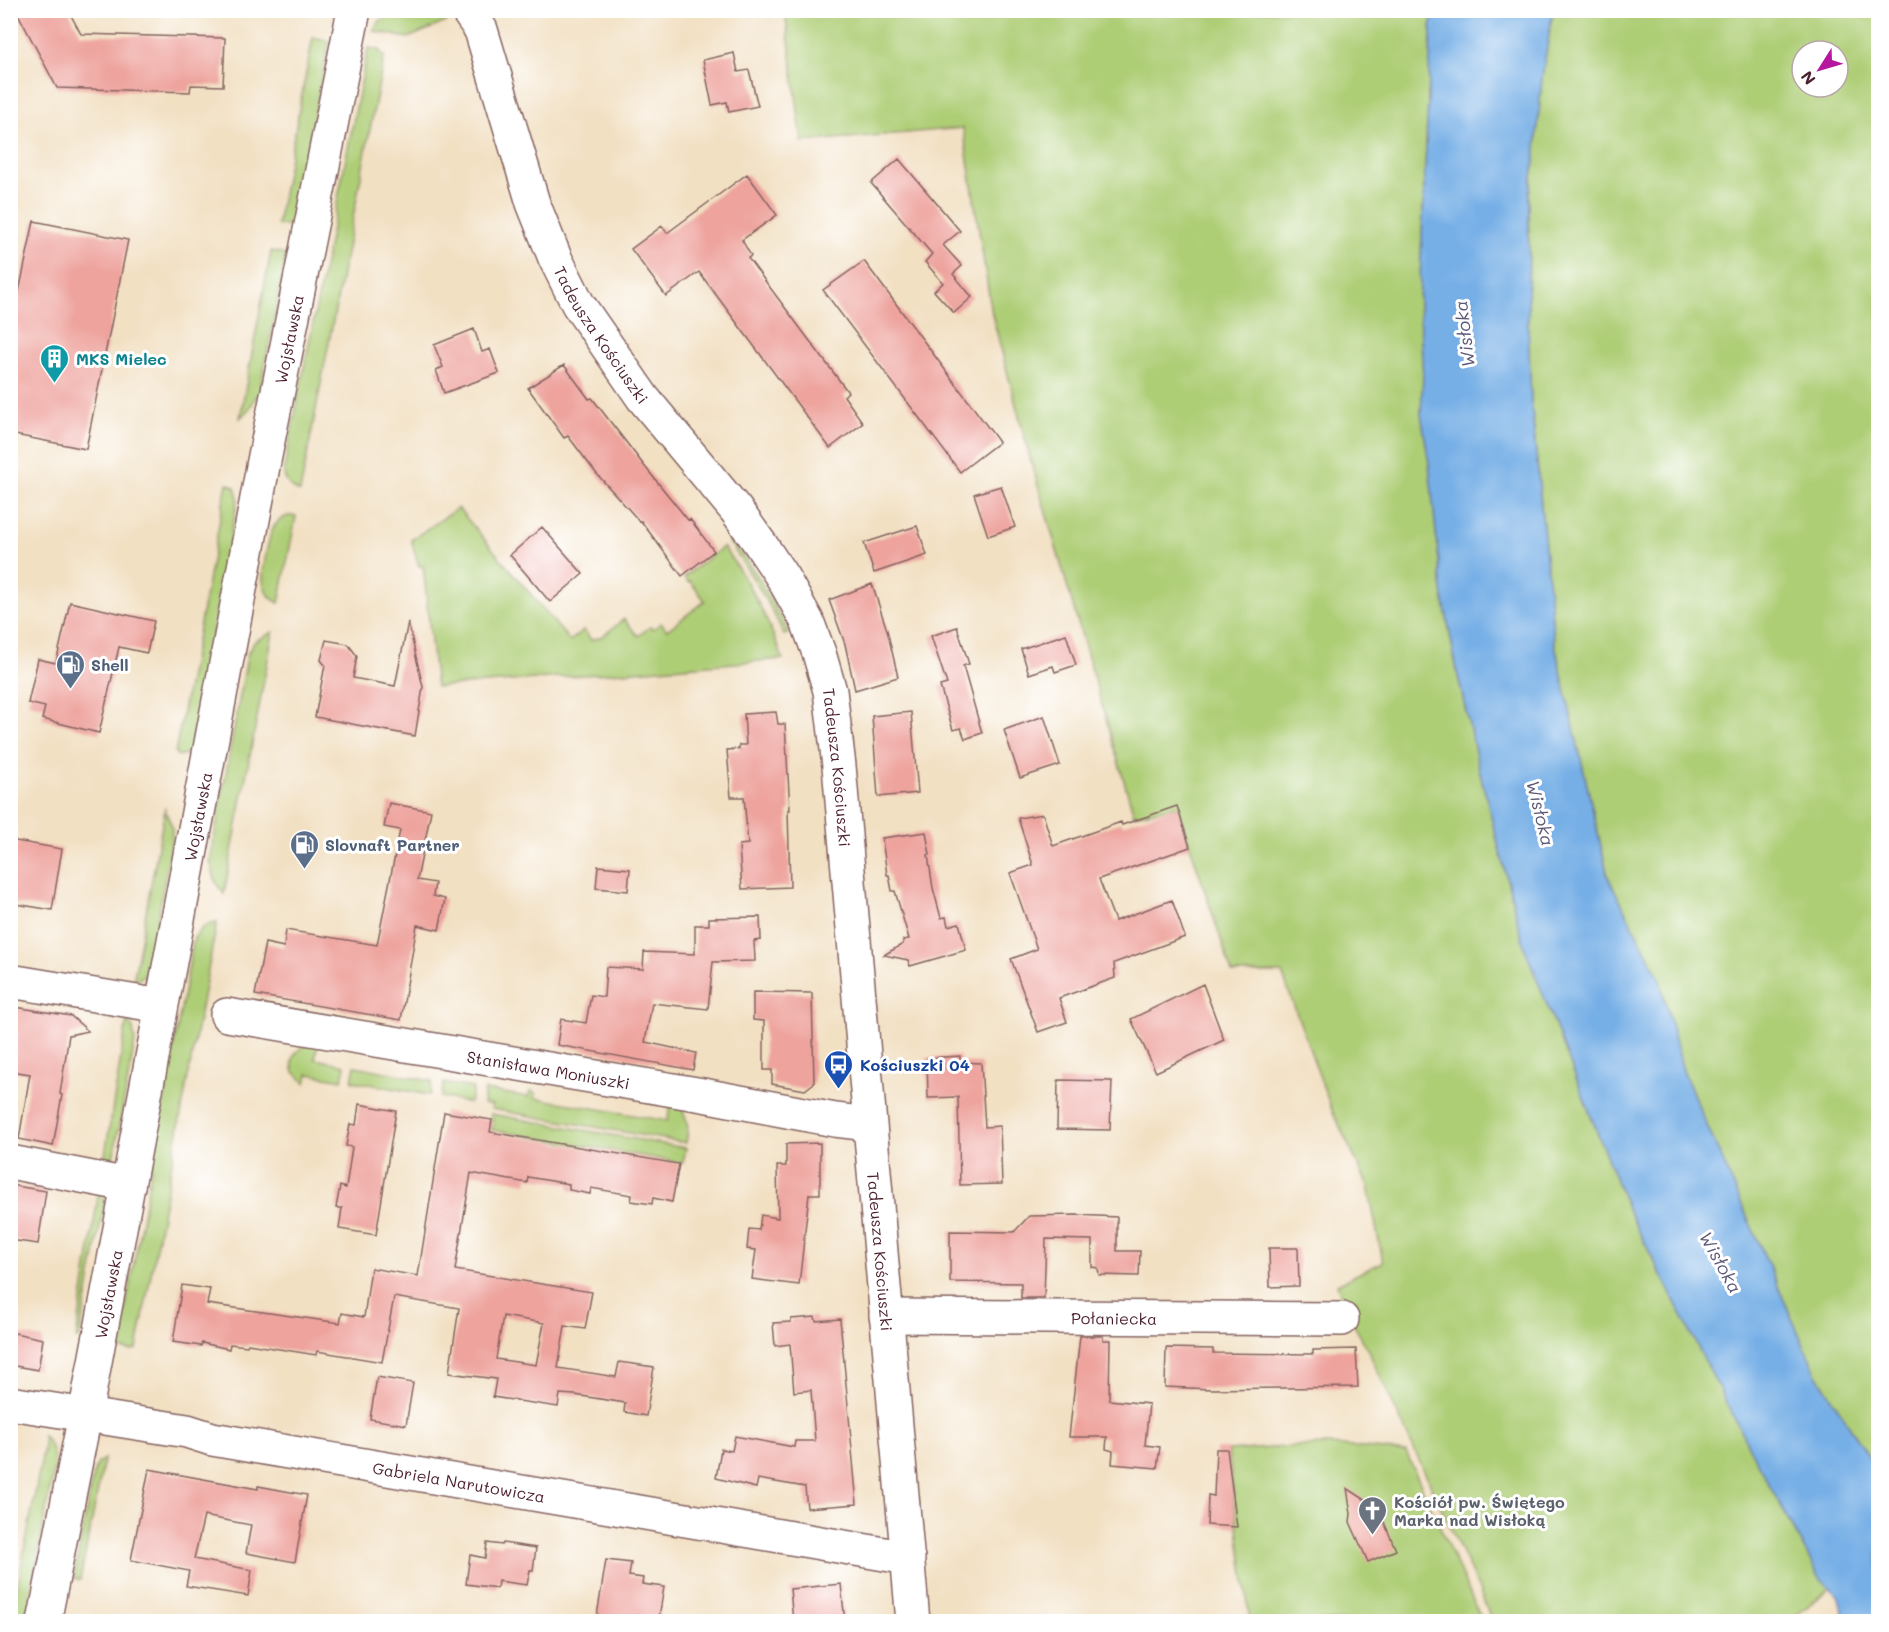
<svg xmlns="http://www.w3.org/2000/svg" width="1889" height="1632" font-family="Mali,sans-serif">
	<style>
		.green { fill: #aece76; stroke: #7c7650; stroke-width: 1.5; fill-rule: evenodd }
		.water { fill: #76afe6; stroke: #606788; stroke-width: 1.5 }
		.building { fill: #eea39d; fill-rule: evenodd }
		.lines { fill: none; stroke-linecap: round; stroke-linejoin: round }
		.minor-casing { stroke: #856360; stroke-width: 36 }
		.minor { stroke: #fff; stroke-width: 33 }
		.labels { text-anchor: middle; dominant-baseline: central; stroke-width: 6; stroke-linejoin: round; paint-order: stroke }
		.street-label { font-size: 16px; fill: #4a1f2b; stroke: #fff }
		.culture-label { font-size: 16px; font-weight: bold; fill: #0d838f; stroke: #fff; text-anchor: start }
		.service-label { font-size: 16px; font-weight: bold; fill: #4e5e75; stroke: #fff; text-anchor: start }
		.transit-label { font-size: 16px; font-weight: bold; fill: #164399; stroke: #fff; text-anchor: start }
		.worship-label { font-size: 16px; font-weight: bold; fill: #5b616d; stroke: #fff; text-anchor: start }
		.water-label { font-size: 18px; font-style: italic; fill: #5c5976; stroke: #fff }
	</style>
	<rect width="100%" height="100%" fill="#fff"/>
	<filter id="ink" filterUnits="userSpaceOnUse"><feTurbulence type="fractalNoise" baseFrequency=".0167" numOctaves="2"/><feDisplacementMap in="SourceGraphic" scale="12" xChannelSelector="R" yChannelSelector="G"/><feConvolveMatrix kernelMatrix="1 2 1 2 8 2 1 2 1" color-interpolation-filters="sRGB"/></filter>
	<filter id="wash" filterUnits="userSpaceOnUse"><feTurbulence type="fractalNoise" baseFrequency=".008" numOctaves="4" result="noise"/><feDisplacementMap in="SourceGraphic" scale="24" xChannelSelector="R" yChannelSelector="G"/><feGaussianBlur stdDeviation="1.35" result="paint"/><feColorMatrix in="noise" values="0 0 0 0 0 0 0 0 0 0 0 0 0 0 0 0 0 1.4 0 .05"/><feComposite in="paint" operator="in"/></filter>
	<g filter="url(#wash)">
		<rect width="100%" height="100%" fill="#f2e0c3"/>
		<path class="green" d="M394,11h43l11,7 -2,4 -38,16 -35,-7 7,-10z
			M785,11h647l-13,292 4,73 -2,37 8,50 13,128 16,85 21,93 45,177 103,262 125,245 69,127 10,7 -39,32 1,2h-301l-15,-36 -110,-237 -22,-39 -8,-25 46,-22 -15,-76 -37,-78 -49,-135h-50l-55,-167 -43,9 -104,-357 -38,-144 -29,-186 -161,14z
			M1553,11h325v1461l-62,-99 -133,-302 -24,-94 -51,-100 -54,-236 -23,-241 -3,-76 1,-131 6,-32 7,-84zM1802,51h36v36h-36z
			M313,37l16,4 -37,185 -15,-1z
			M368,48l11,2 5,7 -84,435c-10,-4 -17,-12 -16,-24z
			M271,251l12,3 3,3 -26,134 -11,18 -9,9z
			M227,483l8,4 3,11 -48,252 -6,5 -6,1 -3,-3z
			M458,508l112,133 14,-11 7,10 12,-4 21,-17 14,17 12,-9 3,2 8,-6 6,7 38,-29 -15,-20 -2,1 -4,-5 39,-30c26,34 45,72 60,112l-347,28 -13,-121h-4l-8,-26z
			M288,516h8l-17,87c-9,-4 -15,-13 -16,-23 -1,-9 6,-44 10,-52 4,-6 8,-10 15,-12z
			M731,540l26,35 32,58 -5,2c-15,-34 -35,-63 -55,-93z
			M273,632l-49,262 -8,-11 -6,-22 38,-209 7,-11z
			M165,809l7,18v14l-23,126 -7,10 -9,5z
			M217,922l-80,427 -5,2 -14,-2 76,-411 10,-12z
			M127,1020l6,9 2,13 -24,127 -8,-2z
			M318,1042l-3,17 30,6 -3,15 -34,-6 -2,9 -12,-11c-6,-18 7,-27 24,-30z
			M355,1066l77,15 -2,14 -78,-14z
			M444,1083l29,5 -3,15 -29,-6z
			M485,1090l43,7 2,-6 6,2 -1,5 132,23 4,-18 9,3c8,12 9,23 6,37l-195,-34 1,-4 -9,-1z
			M491,1114l195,34 -3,15 -191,-33 2,-10 -4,-2z
			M99,1190l4,4 1,12 -25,133h-3z
			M43,1435c9,10 12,21 11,34l-29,152h-14l33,-175z
			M1330,1445l76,7 76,169h-232l-22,-170 71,-5z
			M104,1459l-24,121 -6,-2 19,-103 5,-12z"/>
		<path class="water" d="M1432,11h121l-11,66 -7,84 -6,32 -1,131 3,76 23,241 54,236 51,100 24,94 133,302 62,99v149h-32c-6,-20 -6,-27 -25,-41l-69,-127 -125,-245 -103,-262 -45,-177 -21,-93 -16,-85 -13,-128 -8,-50 2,-37 -4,-73z"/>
		<g id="blocks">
			<path class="building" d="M16,10h52l13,24 144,4 -2,48 -32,-1 -1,7 -133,-4z
				M734,53l4,19 11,-2 9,36 -29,6 -2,-10 -15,3 -9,-45z
				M899,159l61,72 -17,14 19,21 -9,8 19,23 -18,16 -20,-22 9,-8 -18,-21 7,-8 -61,-71z
				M747,174l30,41 -35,25 9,16 -3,2 100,134 -4,4 19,27 -33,25 -131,-176 -33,24 -35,-47 31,-23 5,7z
				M34,221l94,19 -42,209 -76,-15v-100z
				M864,261l135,181 -39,30 -137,-182z
				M474,329l8,23 8,-3 9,24 -55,20 -8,-23 7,-3 -9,-22z
				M564,365l25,34 3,-1 54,70 42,52 2,-1 24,32 -32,25 -41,-55 -1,1 -44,-49 -28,-37 -4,2 -36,-50z
				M1001,486l14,41 -27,9 -14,-42z
				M917,526l10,29 -53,18 -10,-30z
				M542,527l41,47 -33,28 -40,-47z
				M872,584l15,46 11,47 -43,13 -10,-46 -16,-44z
				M70,602l84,19 -7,32 -28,-6 -20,86 -57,-14 3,-12 -17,-4 10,-44 18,4z
				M408,622l15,65 -8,49 -100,-19 10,-52 -4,-5 5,-20 22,4 9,12 -4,22 42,8z
				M957,627l12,37 -6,2 19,67 -17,6 -4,-11 -8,2 -13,-44 7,-2 -16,-48z
				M1066,634l10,31 -21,7 -2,-6 -24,8 -8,-25z
				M776,712l2,12h7l5,86h-2l2,77 -48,2 -3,-44 9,-1 -4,-47h-13l-4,-47 12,-1v-4h7l-2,-31z
				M911,712l7,81 -40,4 -6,-81z
				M1044,716l16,49 -40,13 -16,-48z
				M389,803l42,8 -14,69 18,3 -2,13 12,3 -6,31 -22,-5 -16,95 -146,-25 10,-52 19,4 2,-17 91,15 23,-115 -16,-3z
				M1177,806l13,41 -91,32 16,42 57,-21 13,37 -71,26 1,15 -56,20 8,24 -29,10 -27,-73 26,-10 -27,-76 23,-8 -15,-47 25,-4 10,32 68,-24 1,3z
				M926,832l4,23h-2l5,33 8,30 5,-1 2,9 11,-3 7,27 -56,16 -2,-6 -24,-5 19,-11v-4l6,-1 -14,-48h-3l-3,-16h-2l-5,-37z
				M10,840l52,9 -10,61 -42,-7z
				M598,866l32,3 -2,22 -32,-3z
				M760,917l1,23 -7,1 1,20 -42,1 -5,47 -56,-6 -7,39 51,11 -3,17 -136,-25 4,-26 25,4 5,-28 13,2 2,-30 37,2 1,-17 51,2v-29h14v-7z
				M1203,984l21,56 -68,32 -25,-53z
				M753,992l59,1 2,90 -9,7 -33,-6v-14h-8v-49l-11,-1z
				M15,1007l56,9 17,15 -19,4 -9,59 2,1 -9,51 -34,-7 11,-65 -20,-3v-38z
				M960,1056v6l21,1 4,64 15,-1 2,58 -42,1 -2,-88 -30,1 -1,-40z
				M1058,1080l54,1 -2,49 -53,-1z
				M359,1104l37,7 -20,124 -37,-6 3,-21h-6l4,-22 6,2 6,-41 -6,-1 4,-22 6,1z
				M444,1112l48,8 -2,12 189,32 -7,38 -19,-4 -1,6 -21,-3 1,-6 -41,-7 -1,6 -21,-4v-6l-41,-7 -1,6 -56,-10 -16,97 137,22 -7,37 -20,-3 -7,42 58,9 3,-15 35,5 -8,49 -22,-4 1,-9 -50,-8 -15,-1 -2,13 -65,-10 3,-18 -47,-6 10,-65 -65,-11 -12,65 -65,-11 -1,4 -68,-11 -1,2 -17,-2 -1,5 -27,-6 -1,3 -28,-4 9,-57 28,4 -3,15 133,19 2,-10 22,4 7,-49 47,8zM503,1316l41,7 -8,42 -40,-6z
				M820,1143v51h-11l-10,91 -47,-6 4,-29 -9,-1 2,-20 10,1 2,-15 17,3 -1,-52h9v-22z
				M10,1185l36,6 -8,53 -28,-4z
				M1077,1215l40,2v34h23l-1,25 -40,-1 -1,-7 -6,-1v-27l-46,-1 -2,59h-23v-15l-71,-1v-51l64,1 15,-16z
				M1269,1248h29l1,38 -29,1z
				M815,1317l1,4 24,-2 17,185 -50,4 -2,-21 -47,-8 -2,9 -40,-10 5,-29 11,2 3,-15 59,11 1,-6h20l-4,-51 -17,2 -4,-48 -15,2 -2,-23 18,-1v-3z
				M10,1332l33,7 -5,31 -28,-5z
				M1080,1336h23v4h7l-1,60 40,4 -4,41 15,2 -3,21 -45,-4 1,-13 -7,-2 1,-12h-38z
				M1166,1348l47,1v4l100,1v-4l43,-1 2,38 -146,2 -47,-2z
				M377,1377l36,6 -7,42 -36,-6z
				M1216,1449h11l10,78 -30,-2 1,-30 6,1z
				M149,1469l109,20v-3l49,9 -12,67 -49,-9 5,-28 -47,-9 -10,43 58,11 -4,26 -62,-10 3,-15 -58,-11z
				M1347,1488l31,20 18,42 -28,12 -18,-40 1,-8z
				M487,1543l15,2 1,-2 33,5 -3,22h-3l-3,15 -29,-4 -1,7 -31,-4 4,-29 15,3z
				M606,1560l25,3 -2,13 14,2 -1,6 22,3 -5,31 -22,-3 -1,6 -39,-5z
				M841,1584l4,38h-52l-3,-33z"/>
		</g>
	</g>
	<g filter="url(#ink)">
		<use href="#blocks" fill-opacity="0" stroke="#856360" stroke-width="1.5"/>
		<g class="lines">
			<defs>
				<g id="minor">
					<path id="s1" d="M467,10l14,20 52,173 22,55 23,46 65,94 93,112 25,35 22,33 24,43 12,32 11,38 9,75 74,856"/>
					<path d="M10,981l151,25"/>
					<path id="s2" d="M227,1015l476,80 132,25 34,4"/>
					<path d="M10,1162l118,23"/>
					<path id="s3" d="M886,1316l456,3"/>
					<path id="s4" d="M10,1403l177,28 25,8 696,119"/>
					<path id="s5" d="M44,1622l41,-207 179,-954 90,-451"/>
				</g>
			</defs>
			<use href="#minor" class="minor-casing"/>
			<use href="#minor" class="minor"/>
		</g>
	</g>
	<defs>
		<symbol id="building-pin" viewBox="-11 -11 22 30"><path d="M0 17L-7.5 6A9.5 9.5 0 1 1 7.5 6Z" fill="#0f9aa8" stroke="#fff"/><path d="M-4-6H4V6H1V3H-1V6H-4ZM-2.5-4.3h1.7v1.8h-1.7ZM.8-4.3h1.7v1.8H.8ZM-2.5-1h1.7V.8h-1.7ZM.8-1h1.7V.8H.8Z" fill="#fff"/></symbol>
		<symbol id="fuel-pin" viewBox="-11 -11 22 30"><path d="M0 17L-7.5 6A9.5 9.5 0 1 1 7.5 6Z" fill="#5c6f8a" stroke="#fff"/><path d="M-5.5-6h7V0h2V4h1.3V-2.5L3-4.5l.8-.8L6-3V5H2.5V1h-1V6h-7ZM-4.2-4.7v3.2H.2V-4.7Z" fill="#fff"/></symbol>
		<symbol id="bus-pin" viewBox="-11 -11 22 30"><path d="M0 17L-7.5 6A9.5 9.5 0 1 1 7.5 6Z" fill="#1a4fb4" stroke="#fff"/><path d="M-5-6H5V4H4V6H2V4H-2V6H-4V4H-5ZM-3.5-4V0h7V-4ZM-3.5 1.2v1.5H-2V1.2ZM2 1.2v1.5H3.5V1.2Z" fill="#fff"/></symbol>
		<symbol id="church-pin" viewBox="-11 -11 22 30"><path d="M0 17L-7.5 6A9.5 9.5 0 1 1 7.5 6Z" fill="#6b7280" stroke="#fff"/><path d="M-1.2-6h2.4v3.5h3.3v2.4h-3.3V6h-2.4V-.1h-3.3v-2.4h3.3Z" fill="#fff"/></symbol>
	</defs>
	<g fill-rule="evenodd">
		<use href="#building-pin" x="38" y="342" width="33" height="45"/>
		<use href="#fuel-pin" x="54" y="648" width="33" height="45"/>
		<use href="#fuel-pin" x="288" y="828" width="33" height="45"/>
		<use href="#bus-pin" x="822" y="1048" width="33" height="45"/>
		<use href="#church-pin" x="1356" y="1494" width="33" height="45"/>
	</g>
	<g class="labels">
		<g class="street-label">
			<text stroke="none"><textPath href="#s1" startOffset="354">Tadeusza Kościuszki</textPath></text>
			<text stroke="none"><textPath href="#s5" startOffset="1306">Wojsławska</textPath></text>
			<text stroke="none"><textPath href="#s1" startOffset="858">Tadeusza Kościuszki</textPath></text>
			<text stroke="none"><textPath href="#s5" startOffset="820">Wojsławska</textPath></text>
			<text stroke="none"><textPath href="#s2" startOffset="326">Stanisława Moniuszki</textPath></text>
			<text stroke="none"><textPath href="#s1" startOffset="1344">Tadeusza Kościuszki</textPath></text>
			<text stroke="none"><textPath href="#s5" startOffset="334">Wojsławska</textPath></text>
			<text stroke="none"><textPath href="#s3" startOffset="228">Połaniecka</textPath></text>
			<text stroke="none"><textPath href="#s4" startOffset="456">Gabriela Narutowicza</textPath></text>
		</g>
		<g class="culture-label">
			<text x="76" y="358">MKS Mielec</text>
		</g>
		<g class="service-label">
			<text x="91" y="664">Shell</text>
			<text x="325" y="844">Slovnaft Partner</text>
		</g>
		<g class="transit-label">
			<text x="860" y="1064">Kościuszki 04</text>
		</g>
		<g class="worship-label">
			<text x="1394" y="1501">Kościół pw. Świętego<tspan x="1394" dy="18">Marka nad Wisłoką</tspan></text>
		</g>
		<g class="water-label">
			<text transform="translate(1464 334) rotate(-97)">Wisłoka</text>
			<text transform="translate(1541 813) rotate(76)">Wisłoka</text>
			<text transform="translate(1721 1262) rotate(61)">Wisłoka</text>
		</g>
	</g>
	<rect width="1889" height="1632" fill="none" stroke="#fff" stroke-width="36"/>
	<g transform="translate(1820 69) rotate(233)"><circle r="28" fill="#ffffff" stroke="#b7a5aa" stroke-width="1.5"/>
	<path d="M0-4.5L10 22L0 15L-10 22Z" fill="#b5179e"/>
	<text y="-9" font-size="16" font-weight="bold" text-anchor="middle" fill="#4a1f2b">N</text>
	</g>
</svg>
